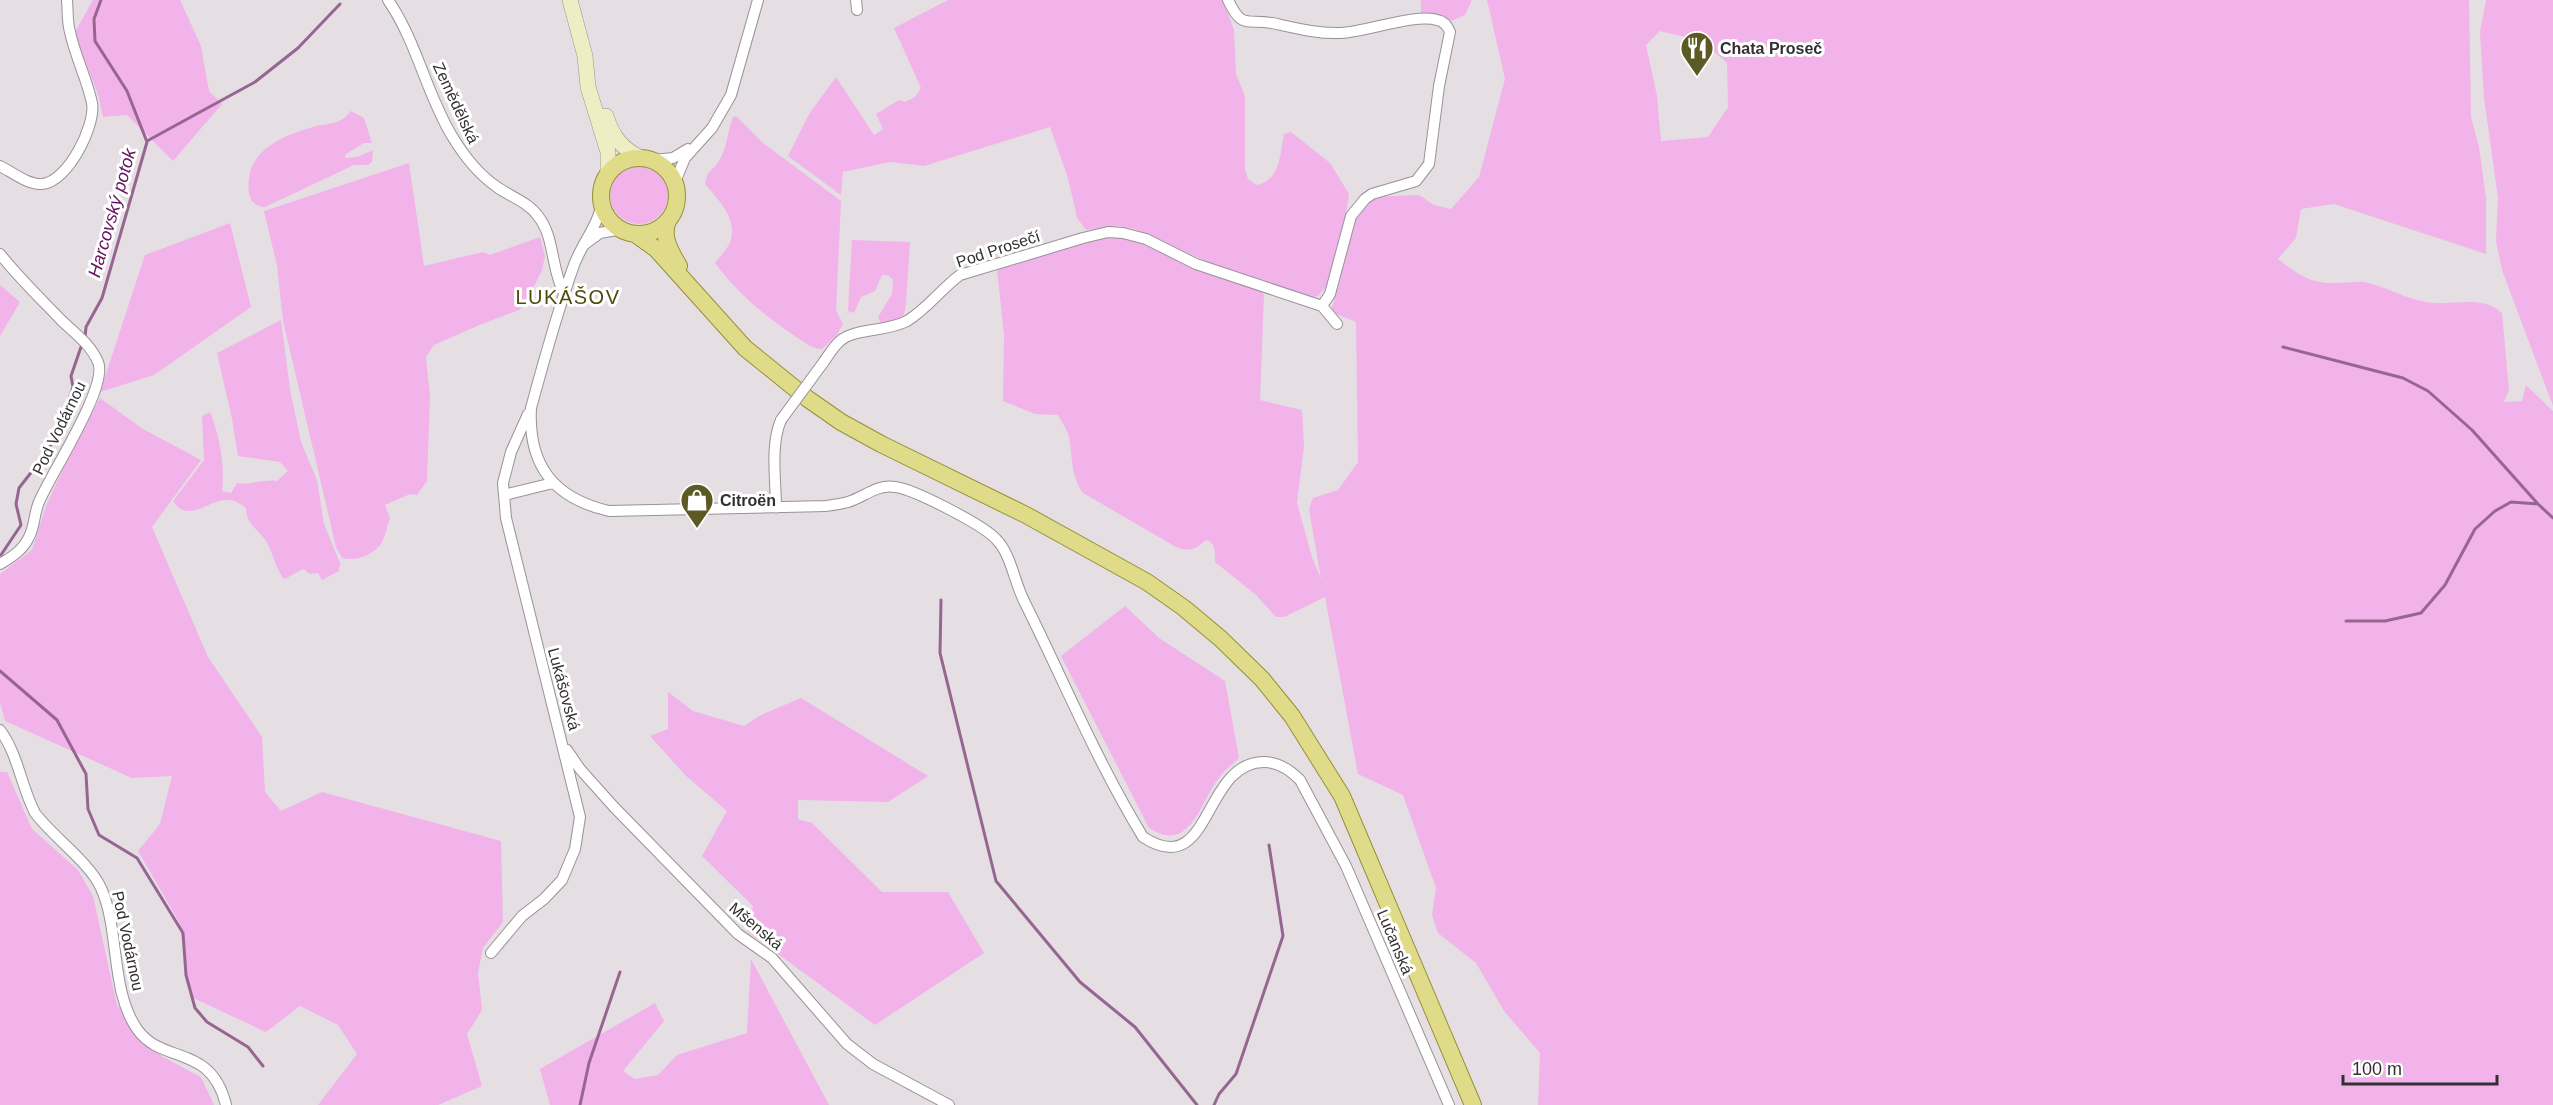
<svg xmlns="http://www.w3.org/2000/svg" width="2553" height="1105" font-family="Arial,sans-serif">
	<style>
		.green { fill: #f1b3e9; fill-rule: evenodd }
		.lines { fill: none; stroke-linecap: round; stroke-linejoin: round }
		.stream { stroke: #966691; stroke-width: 3 }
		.street-casing { stroke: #979296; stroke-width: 12 }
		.secondary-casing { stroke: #979296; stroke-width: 16 }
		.primary-casing { stroke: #969037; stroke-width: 18 }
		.street { stroke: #fff; stroke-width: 10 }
		.secondary { stroke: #efedc4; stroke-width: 15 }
		.primary { stroke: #e0db89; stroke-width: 16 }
		.street-bridge-casing { stroke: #979296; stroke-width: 12; stroke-linecap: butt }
		.street-bridge { stroke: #fff; stroke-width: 10 }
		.labels { text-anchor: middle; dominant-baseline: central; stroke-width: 6; stroke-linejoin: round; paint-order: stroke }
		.poi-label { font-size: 16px; font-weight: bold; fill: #333032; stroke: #fff; text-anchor: start }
		.street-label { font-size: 16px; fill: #333032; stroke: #fff }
		.water-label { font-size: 18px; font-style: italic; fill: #651260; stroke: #fff }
		.quarter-label { font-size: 20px; letter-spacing: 1.5px; fill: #4f4b0c; stroke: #fff }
	</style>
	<rect width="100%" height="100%" fill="#e5dfe4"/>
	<path class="green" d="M93,0h87l21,46 8,45 13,13 -49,57 -46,-46 -24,2 -5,-23 -24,-60z
		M948,0h275l11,30 2,44 9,22v73l3,10 9,6c24,-5 23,-33 27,-51l7,-2 39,31 19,31 -3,19 -17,71 -11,12 -6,1 -86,-27 -91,-41 -17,-3 -32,4 -9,-12 -9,-40 -18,-51 -126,39 -34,-4 -47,10 -2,23 -53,-39 21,-42 27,-37 38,58 9,-6 -7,-15 23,-14 6,2 10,-5 6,-9 -27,-60z
		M1421,0h51l-7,15 -14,6 -9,-5 -21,-2z
		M1487,0h982l2,117 8,30 7,51v56l-152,-50 -33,5 -5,29 -18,21c20,15 31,25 58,24 9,0 20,-2 28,-1 25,5 46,20 72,21 22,1 49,-7 66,10l7,77 -5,12 18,-1 4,-16 27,26v694h-1015l2,-52 -36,-42 -28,-48 -38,-30 -6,-18 4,-27 -33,-93 -45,-21 -33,-177 -41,20h-8l-20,-22 -41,-33c0,-9 1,-19 -9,-22 -11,10 -16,12 -30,7l-93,-54c-13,-19 -10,-35 -14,-56 -2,-8 -8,-16 -11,-22l-23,-1 -32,-13 1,-66 -7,-65 100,-33 20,-1 18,3 127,52 2,4 -4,105 42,10 2,36 -7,57 15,54 9,22 -12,-70 4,-11 25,-8 20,-28 -2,-140 -25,-10 24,-95 17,-20 47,-2 15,10 17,4 28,-32 26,-98zM1660,31l42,10 25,22 1,44 -20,30 -47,4 -4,-45 -11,-51z
		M2486,0h67v406l-51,-136 -6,-29 2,-43 -14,-100 -4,-66z
		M351,111l13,7 8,25h-8l-18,11 -1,4 12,-1 16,-7 -1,12 -4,3h-14l-89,42c-8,0 -15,-5 -16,-14 -5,-41 30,-56 64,-66 9,-3 20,-2 28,-7 4,-2 7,-6 10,-9z
		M736,116l27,27 78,58 -5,109 7,14 -7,12 -14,13c-11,0 -17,-7 -26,-12 -31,-21 -58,-43 -81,-74 5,-7 14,-15 16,-24 6,-22 -14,-40 -26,-55 1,-11 6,-13 12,-20 10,-13 10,-32 16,-47z
		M409,163l15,103 59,-14 7,3 50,-18 5,19 -3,14 -16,33 -7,7 -42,16 -43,19 -8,12 4,39 -3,85 -10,14 -7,-1 -25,11 5,13c-3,7 -4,17 -8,24 -7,13 -27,20 -40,16l-6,-11 -53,-226 -6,-55 -13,-55z
		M610 195a29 29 0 1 1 58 0a29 29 0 1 1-58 0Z
		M230,223l21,84 -97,68 -54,17 45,-137z
		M852,240l58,2 -4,63 -3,13 -22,6 -3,-7 14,-23 1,-14 -5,-5h-6l-7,16 -14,6 -7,16 -6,-2z
		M0,285l20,17 -20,34z
		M281,320l9,69 11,53 16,38 7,44 16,39 -1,8 -17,9 -4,-7 -8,1 -7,-5 -18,10 -2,-1c-8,-13 -8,-18 -14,-31 -6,-16 -23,-20 -23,-39 -5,-4 -11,-8 -17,-8 -20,-2 -41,25 -56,1l31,-41 -2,-44 8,-4c10,25 15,53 12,79l9,2 6,-10c14,2 26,-4 40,-2l11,-10 -8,-9 -42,-6 -6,-37 -15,-66z
		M100,398l43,31 58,31 -49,67 56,130 54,80 3,55 16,19 41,-19 179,49 2,81 -20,26 -5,25 4,37 -15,24 15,52 -44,19h-120l39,-51 -19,-29 -38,-19 -34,26 -75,-35 -12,-75 -41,-71 22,-27 12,-48 -40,2 -127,-57 -5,-18v-129l32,-24 14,-44 18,-39z
		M1125,606l34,32 66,43 14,77c-6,6 -15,12 -20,20 -19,23 -28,77 -70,50l-88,-172z
		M668,692l25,19 51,15 17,-11 40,-17 127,78 -40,26 -90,-2v19l14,4 70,69h66l36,61 -109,72 -127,-93 5,-26 -51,-50 25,-45 -42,-36 -35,-39 18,-7z
		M0,772h7l25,57 46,41 15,26 24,109 19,29 27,23 38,20 13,28h-214z
		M751,959l78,146h-279l-10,-36 115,-66 9,18 -41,50 12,8 23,-4 19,-20 70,-22z"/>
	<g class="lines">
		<path class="stream" d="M147,141l108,-59 43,-34 42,-44
			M85,337l1,-10 16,-29 45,-156 -20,-51 -32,-50 -1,-22 7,-19
			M2283,347l120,31 25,13 44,39 66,74
			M1,555l20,-30 -5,-21 3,-16 28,-36 12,-23 14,-42 -2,-11 10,-29
			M941,600l-1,53 56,228 84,101 55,45 62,78
			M2346,621h39l36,-8 24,-28 30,-56 20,-18 16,-9 27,2 15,14
			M0,671l57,49 29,54 2,35 11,26 38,23 46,75 3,42 9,33 12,14 41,25 15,19
			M580,1105l9,-42 31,-91
			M1214,1105l5,-11 17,-20 47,-138 -14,-91"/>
		<defs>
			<path id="street" d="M388,0c29,42 38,93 64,136 12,20 26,38 45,51 14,10 31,15 41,29 17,21 13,54 26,77
				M856,0l1,10
				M1228,0c14,29 17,19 44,23 23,5 46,11 69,10 24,-1 76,-20 96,-13 7,1 11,7 13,12l-11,54 -10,78 -13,17 -44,13 -7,5 -14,17 -21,78 -8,12
				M653,160l20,-2 15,-9
				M0,166c12,6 28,19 42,18 26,-2 54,-59 50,-81 -5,-24 -17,-47 -22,-71 -3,-10 -2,-21 -3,-32
				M675,182l10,-24 27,-30 19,-33 27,-95
				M602,201c-3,24 -20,42 -28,64 -17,47 -30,95 -43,143 -3,57 22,90 78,103l217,-5c7,-1 15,-2 22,-4 16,-5 29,-18 47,-15 19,2 88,38 101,52 15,15 18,42 28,62 39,78 73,161 119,236 69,45 59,-75 121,-75 15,0 26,8 36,18l46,86 103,239
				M585,244l15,-11 22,-4
				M0,254c19,24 41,45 62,67 13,12 29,24 36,41 11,24 -48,113 -59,140 -5,11 -4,24 -10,35 -6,13 -17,20 -29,27
				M823,363c5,-7 10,-16 17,-22 15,-13 46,-9 67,-20 20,-12 34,-32 53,-46l123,-37 25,-6 15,1 23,6 50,25 126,42 15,18
				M504,495l49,-12
				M776,508c0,-27 -6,-63 5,-88
				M0,730c18,24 21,56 35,83 18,24 55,50 66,75 19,42 9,102 36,141 25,36 74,14 89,76
				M567,750l13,19 34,38 124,127 34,24 75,86 26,20 76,41
				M491,953l31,-37 22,-17 18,-19 13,-31 5,-32 -74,-299 -3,-35 8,-31 17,-38"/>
			<path id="secondary" d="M570,0l15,56 3,31 20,65v22
				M606,116c6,20 16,33 35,42"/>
			<path id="primary" d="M601 196a38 38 0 1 1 76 0a38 38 0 1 1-76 0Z
				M668,221c-7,16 3,31 11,45
				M635,234l21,15 89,99 63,51 33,23 40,22 145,71 121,67 37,26 37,31 41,40 30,37 50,80 131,309"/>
		</defs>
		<use href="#street" class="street-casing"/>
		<use href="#secondary" class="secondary-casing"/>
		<use href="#primary" class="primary-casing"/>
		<use href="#street" class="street"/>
		<use href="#secondary" class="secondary"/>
		<use href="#primary" class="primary"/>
		<defs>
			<path id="street-bridge" d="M781,420l42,-57"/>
		</defs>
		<use href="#street-bridge" class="street-bridge-casing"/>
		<use href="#street-bridge" class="street-bridge"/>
	</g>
	<defs>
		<symbol id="restaurant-pin" viewBox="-11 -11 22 30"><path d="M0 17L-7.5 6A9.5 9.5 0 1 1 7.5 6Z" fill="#5c5925" stroke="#fff"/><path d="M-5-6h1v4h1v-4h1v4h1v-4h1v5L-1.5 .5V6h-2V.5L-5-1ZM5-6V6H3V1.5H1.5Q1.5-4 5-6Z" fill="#fff"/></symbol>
		<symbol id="shop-pin" viewBox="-11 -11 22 30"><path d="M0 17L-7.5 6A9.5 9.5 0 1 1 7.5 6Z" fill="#5c5925" stroke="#fff"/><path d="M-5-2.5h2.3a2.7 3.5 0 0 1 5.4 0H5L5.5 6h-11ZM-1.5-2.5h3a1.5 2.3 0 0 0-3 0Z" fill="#fff"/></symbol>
	</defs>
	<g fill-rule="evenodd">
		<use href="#restaurant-pin" x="1678" y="29" width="38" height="52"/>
		<use href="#shop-pin" x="678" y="481" width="38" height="52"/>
	</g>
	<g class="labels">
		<g class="poi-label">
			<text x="1720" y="48">Chata Proseč</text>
			<text x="720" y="500">Citroën</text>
		</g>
		<g class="street-label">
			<text transform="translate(456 103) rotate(65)">Zemědělská</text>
			<text transform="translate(998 249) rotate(-18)">Pod Prosečí</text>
			<text transform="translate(59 428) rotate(-64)">Pod Vodárnou</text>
			<text transform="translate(564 689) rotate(75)">Lukášovská</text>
			<text transform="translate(756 926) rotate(40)">Mšenská</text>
			<text transform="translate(128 941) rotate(78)">Pod Vodárnou</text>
			<text transform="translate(1395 942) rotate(67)">Lučanská</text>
		</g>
		<g class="water-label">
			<text transform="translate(112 213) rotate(-74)">Harcovský potok</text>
		</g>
		<g class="quarter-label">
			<text x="568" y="297">LUKÁŠOV</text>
		</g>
	</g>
	<path d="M2343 1075v9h154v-9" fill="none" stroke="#333032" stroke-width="3"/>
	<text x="2352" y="1075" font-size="18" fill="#333032" stroke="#ffffff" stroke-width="4.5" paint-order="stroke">100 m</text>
</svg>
